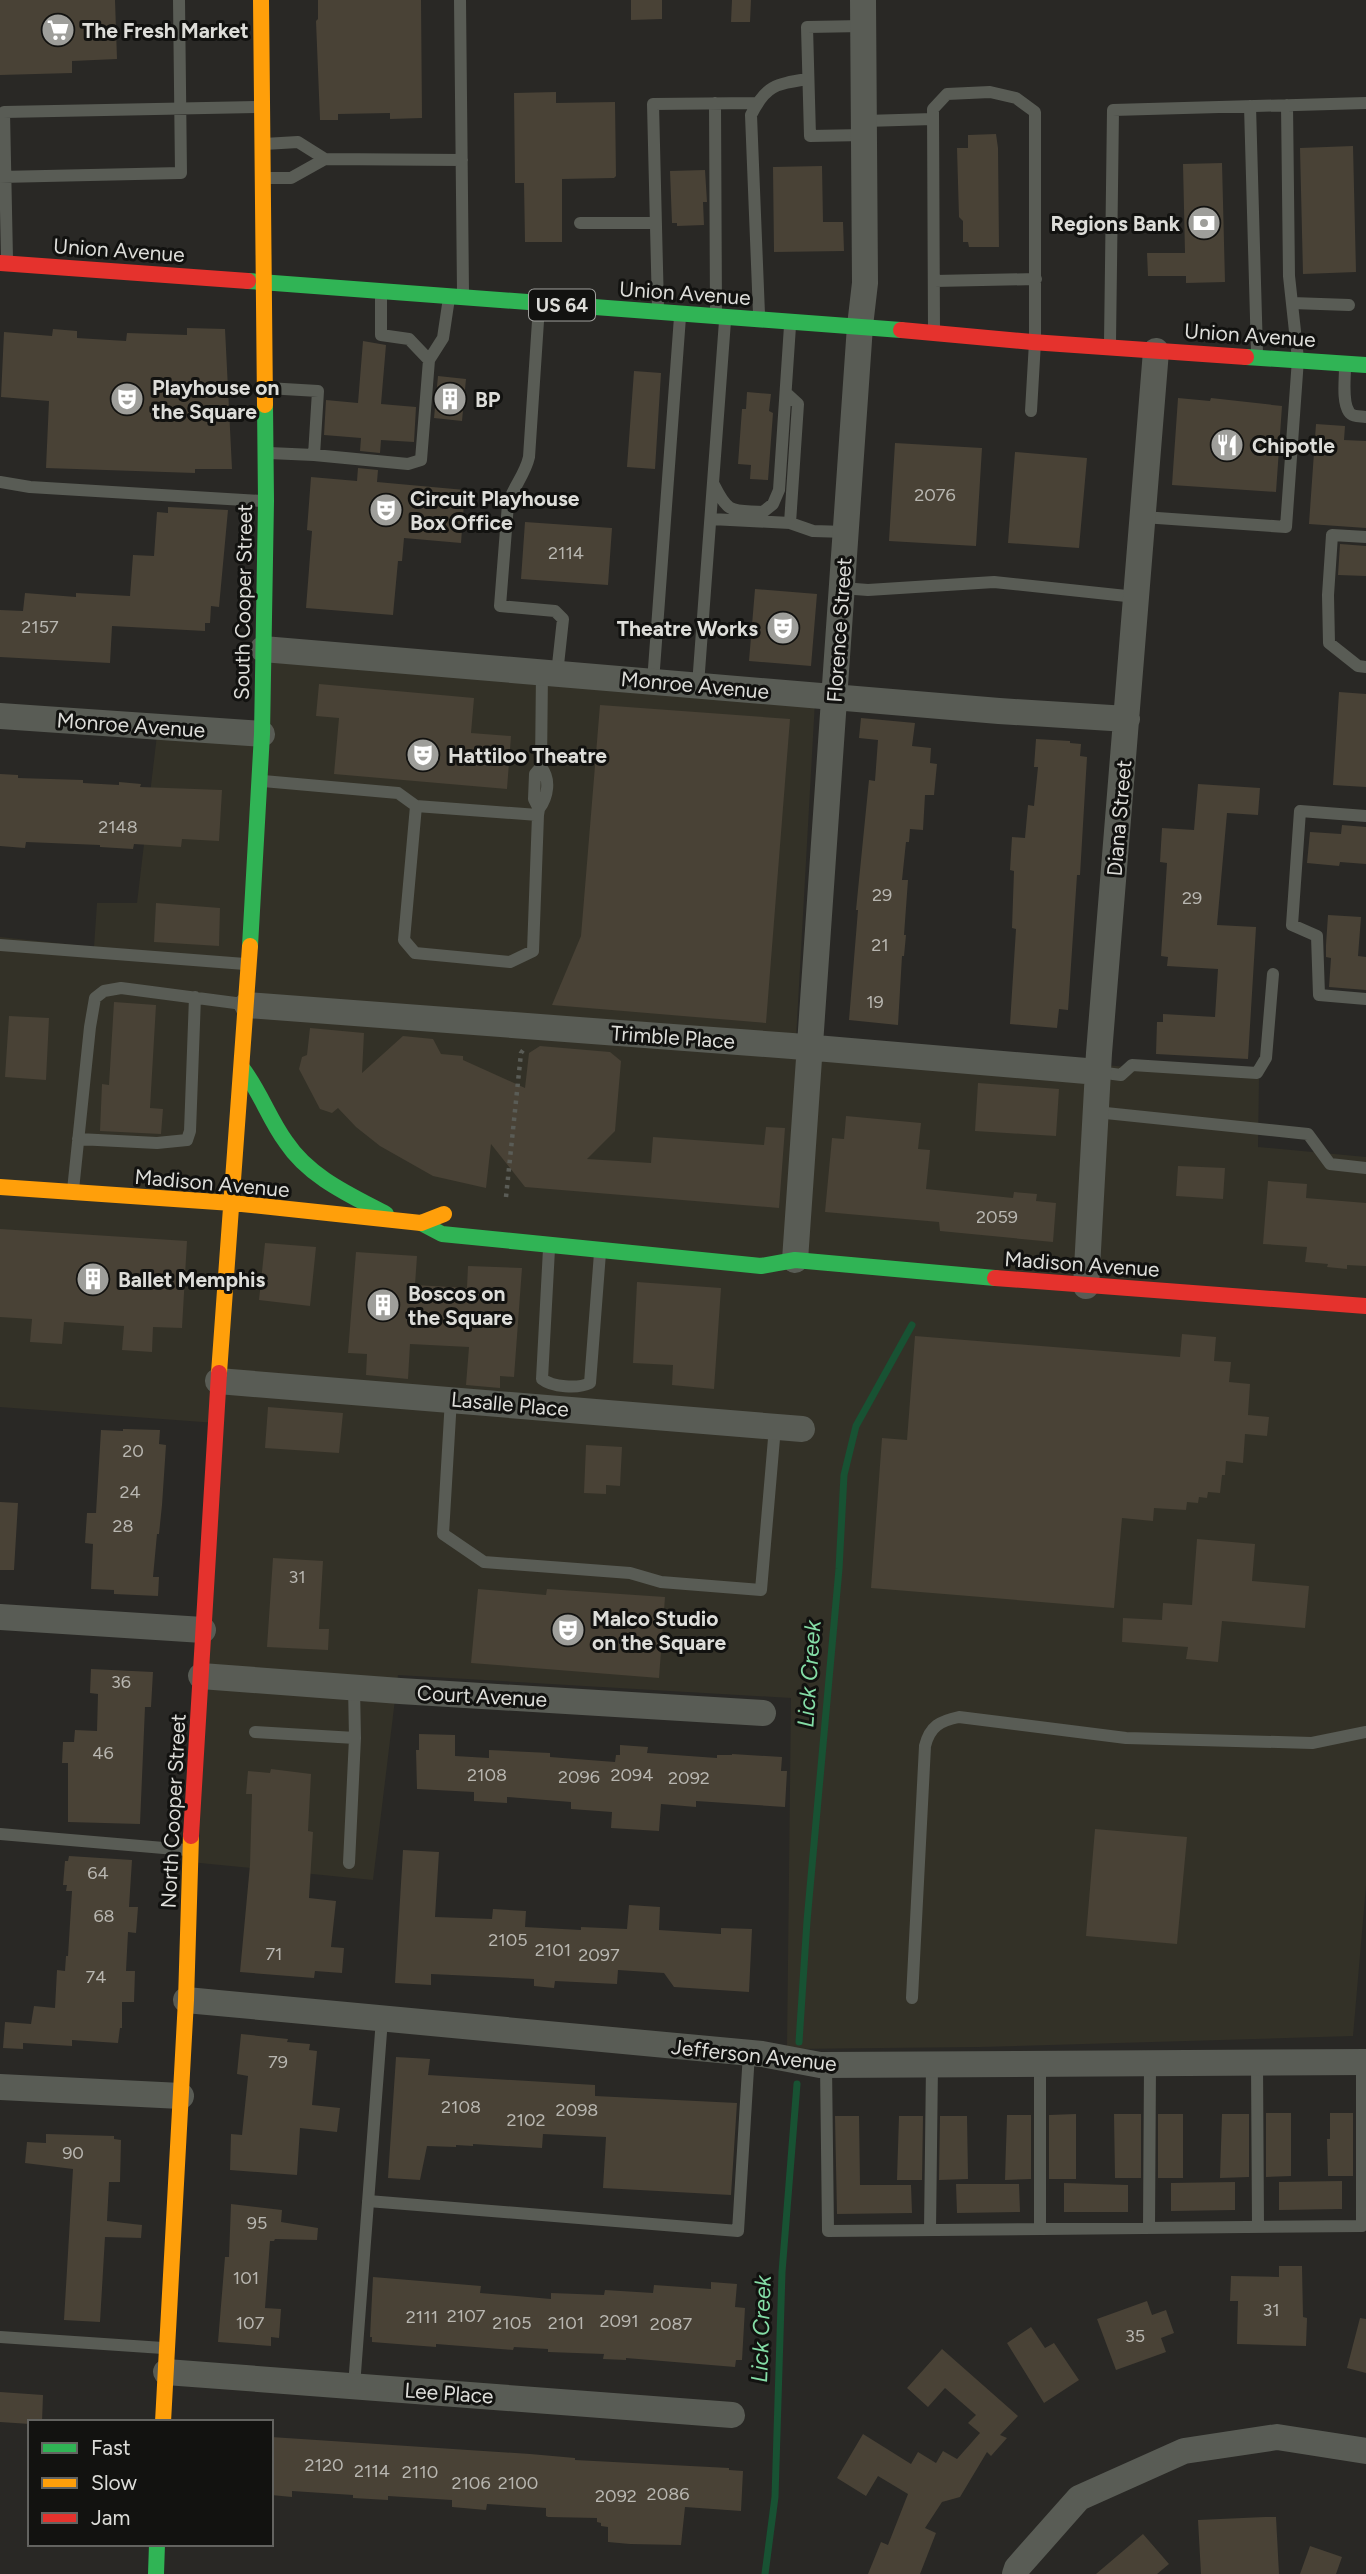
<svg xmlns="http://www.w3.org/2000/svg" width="1366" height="2574" font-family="Figtree,sans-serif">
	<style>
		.built { fill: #333127 }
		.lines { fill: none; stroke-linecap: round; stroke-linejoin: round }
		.stream { stroke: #185233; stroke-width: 7 }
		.building { fill: #494236 }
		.path { stroke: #5a5c56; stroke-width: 4.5; stroke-dasharray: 3.5 5; stroke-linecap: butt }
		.lane { stroke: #595c55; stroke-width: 12 }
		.street { stroke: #595c55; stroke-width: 26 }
		.fast { stroke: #30b455; stroke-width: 16 }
		.slow { stroke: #ff9f0a; stroke-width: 16 }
		.jam { stroke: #e5322d; stroke-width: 16 }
		.labels { text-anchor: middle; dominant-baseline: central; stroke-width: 6; stroke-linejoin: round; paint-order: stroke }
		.number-label { font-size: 18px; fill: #b8b6b0 }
		.shield { fill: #121210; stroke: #a0a09d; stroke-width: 2 }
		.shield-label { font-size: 19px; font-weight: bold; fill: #ddddd9 }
		.poi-label { font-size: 21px; font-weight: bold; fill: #ddddd9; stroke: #121210; text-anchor: start }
		.street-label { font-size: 21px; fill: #ddddd9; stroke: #121210 }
		.water-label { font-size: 23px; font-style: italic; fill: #84dda6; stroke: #121210 }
	</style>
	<rect width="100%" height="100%" fill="#292825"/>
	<path class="built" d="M271,661l544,40 -19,338 463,39 -1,69 108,10v729l-13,150 -373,11 -193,2 4,-351 -393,-23 -25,205 -183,-18 26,-439 -216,-16v-470l94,10 3,-44h40l20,-168 109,8z"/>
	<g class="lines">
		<path class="stream" d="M799,2042l8,-121 32,-352 5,-94 12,-49 56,-101
			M765,2574l10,-77 7,-225 15,-188"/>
	</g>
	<path class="building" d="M0,0h115l2,59 -45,2v12l-72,2z
		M318,0h103l1,118 -32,1v-6l-52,1v6h-18l-4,-99 2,-2z
		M631,0h31v19l-31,1z
		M732,0h19l-1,22h-19z
		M556,92v11l59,-1 1,74 -2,2 -52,1v63h-37l-1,-59h-9l-1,-90z
		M996,134l2,14 1,99h-30l-1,-5h-5v-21l-4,-4 -2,-69h11v-13z
		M1353,146l3,126 -53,2 -3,-126z
		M1222,163l3,119 -39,1v-7h-38l-1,-23h38l-2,-89z
		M822,166l1,56h20l1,29 -70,1 -1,-85z
		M705,170l2,32h-4l1,23 -27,1v-3h-5l-2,-52z
		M187,328l38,1 7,140h-37v4l-149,-5 3,-67 -48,-4 3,-65 48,4 1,-7 24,2v7l49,3 1,-8 60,2z
		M363,341l23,4 -5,59 35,3 -2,35 -33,-2 -1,13 -20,-2 1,-13 -37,-3 2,-35 32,3z
		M634,371l27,2 -6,96 -28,-2z
		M438,376l28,3 -4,42 -28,-3z
		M747,392l24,2 -2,17 4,2 -5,67 -18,-1 1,-14 -13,-1 4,-55h4z
		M1178,398l32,3 1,-3 71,8 -6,86 -104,-7z
		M1316,424l29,2 -1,14 22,1v87l-57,-4z
		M895,443l87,5 -6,98 -87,-5z
		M1015,452l72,6 -8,90 -71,-5z
		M358,468l20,2 -1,12 88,8 -4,53 -57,-5 -2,23h-4l-5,54 -87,-7 6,-77 -5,-1 4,-53 46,4z
		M168,507l60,3 -9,97 -8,-1 -1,17h-5v8l-93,-5 -2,37 -110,-6v-47l23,1 2,-18 51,4v-4l54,3 3,-41 21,1 3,-44 11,1z
		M525,522l87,6 -4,57 -87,-6z
		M1340,544l26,2v30l-28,-1z
		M755,589l62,5 -6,72 -62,-5z
		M319,684l155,14 -3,35 40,3 -4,53 -173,-15 5,-56 -23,-2z
		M1339,692l27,2v93l-33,-2z
		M600,705l190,14 -24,304 -214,-18 29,-69z
		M861,718l54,5 -3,23 19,2 -1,15 7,1 -3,31h-9l-2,35 -13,-1 -1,13h-3l-4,38h6l-4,55h2l-2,21h-2l-4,69 -49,-5 9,-110h-2l13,-130 6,1 3,-41 -19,-2z
		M1036,739l34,2v2l11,1 -1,12 7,1 -7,118h-3l-9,135 -9,-1 -2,19 -47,-4 6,-95 -4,-1 2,-57 -4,-1 2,-33 13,1 3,-33 6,1 4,-39h-4z
		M0,774l18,1v3l65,2v3l36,2v-3l22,2 -1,3 82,3 -3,51 -37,-2 -1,8 -47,-3 -1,5 -33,-2v-2l-74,-3 -1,6 -25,-2z
		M1198,784l62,4 -2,27 -31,-2 -10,112 39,2 -8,132 -92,-5 1,-32h6v-8l52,3 3,-48 -51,-3 1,-9 -7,-1 6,-93 -7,-1 2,-34 32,2z
		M1342,825l24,2v37l-26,-2 -1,4 -32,-3 3,-31 31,2z
		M156,903l64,5 -1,38 -65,-4z
		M1328,915l33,2 -3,39 8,1v33l-37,-3 2,-29 -5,-1v-12z
		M114,1002l42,3 -6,103 13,1 -2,25 -61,-3 2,-47 7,1z
		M9,1016l40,2 -3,62 -41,-3z
		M310,1028l54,5 -2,40 41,-37 30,3 8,15 22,2v4l62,28 4,-35 11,-7 70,6 11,9 -6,70 -28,28 64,4 2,-26 111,8 2,-18 19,1 -6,80 -254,-21 -34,-43 -5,44 -53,-12 -53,-30 -24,-19 -18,-19 -6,5 -12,-4 -21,-40 3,-12 5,-2z
		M978,1083l81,6 -3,47 -81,-5z
		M846,1116l75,7 -3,26 12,1 -4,39 87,9 1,-6 23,2 -1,7 20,2 -3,39 -113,-11 -1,-9 -114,-10 7,-74 12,1z
		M1178,1166l47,2 -2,31 -47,-3z
		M1268,1181l39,3 -1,14 60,5v63l-19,-1v4l-20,-2 1,-3 -23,-2 2,-15 -44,-3z
		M0,1229l187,12 -5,87 -29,-1 -1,25 -30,-2 2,-24 -60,-4 -2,22 -32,-2 2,-23 -32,-2z
		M265,1243l51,4 -6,59 -51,-6z
		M356,1252l61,4 -2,29 52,3 1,-22 54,2 -8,109 -14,-1v12l-34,-3 3,-38 -59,-3 -2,35 -42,-4 1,-21 -19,-1z
		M637,1282l84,6 -7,101 -42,-4 1,-20 -40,-2z
		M1182,1334l34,3 -2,24 17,1 -2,20 21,2 -2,31 21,2 -2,19 -22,-2 -2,29 -17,-2 -1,14h-3l-2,18 -12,-1 -1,6 -8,-1 -1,6 -11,-1 -1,8 -32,-2 -1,13 -31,-3 -8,90 -243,-20 11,-150 25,2 8,-104 265,21z
		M268,1407l75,6 -4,40 -74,-5z
		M123,1429l37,1 -1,14 7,1 -4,60 -3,29h-2l-4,43h6l-1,19 -44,-2v-4l-23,-1 2,-45 -8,-1 2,-30h9l5,-83 22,1z
		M586,1445l36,2 -2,39 -14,-1v9l-22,-1z
		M0,1502l18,1 -4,67h-14z
		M1197,1539l58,5 -3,37 57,5 -4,42 -83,-7 -4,41 -32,-3 2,-12 -66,-5 1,-24 39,2 1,-17 29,2z
		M273,1558l50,3 -4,68h10l-1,21 -61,-3z
		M478,1589l68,6 1,-6 118,8 -6,81 -188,-15z
		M91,1669l62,3 -2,35h-6l-5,117 -72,-2v-59h-6l1,-21h11l1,-12 22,1 1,-37 -8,-1z
		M419,1734l36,1v21l34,2v-8l61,3v4l65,5 1,-7h4v-10l28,2 -1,6 70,5v-3h15v-1l50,3 -1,14h6l-2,36 -89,-6v6l-35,-3 -2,27 -48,-3 1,-16 -41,-3v-7l-64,-5v6l-33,-2v-9l-57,-3 -1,-39h3z
		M271,1769l40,5 -3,57 5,1 -4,66 27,3 -5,46 13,1 -2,25 -27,-2 -1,7 -74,-6 10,-107 2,-71h-6l2,-23 22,2z
		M1095,1829l92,8 -10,107 -91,-8z
		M403,1850l36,2 -4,65 57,2 1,-10 33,2 -1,16 56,3v-3l46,2 2,-24 31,2 -1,23 62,4v-6l31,1 -3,63 -75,-5 -10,-14 -46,-3 -1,14 -62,-3 -1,7 -20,-2v-7l-103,-5v11l-36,-2z
		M69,1856l63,4 -3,47h9l-2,26 -8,-1 -2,39h9l-1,31h-12v26h-2l-2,15 -46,-3v6l-49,-3v6l-20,-1 2,-26 26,2 3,-18 21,2 2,-38 8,1 1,-15h2l4,-65h-6l1,-6h-4l2,-24h3z
		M241,2034l47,5 -1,3 23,2 -1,6 8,1 -5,54 28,3 -3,24 -37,-4 -3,47 -67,-5 1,-36 11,1 6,-59 -11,-2z
		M396,2057l34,2 -2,16 167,10v11l142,7 -6,92 -128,-7 3,-51 -63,-3 -1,14 -69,-4v2l-17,-1v2l-29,-1 -7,34 -32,-2z
		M1266,2113h25v63l-25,1z
		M1330,2113h23v63h-25l-1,-37h3z
		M1076,2114v65h-27v-64z
		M1114,2114h27v64h-26z
		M1158,2114h25v64h-25z
		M1222,2114h27v63l-29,1z
		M1007,2115h24v64l-26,1z
		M835,2116h24l1,69h51l1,28 -75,1z
		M899,2116h24l-1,64h-25z
		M940,2116h27l1,63 -29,1z
		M46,2134l68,2v3l7,1 -1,42h-11l-2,39 35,4 -1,13 -36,-1 -5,85 -36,-2 9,-151 -48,-6 2,-21 19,1z
		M1342,2181v28l-63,1v-28z
		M1235,2182v28l-64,1v-28z
		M1064,2183l64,2v27h-64z
		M956,2184h63l1,28 -63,1z
		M231,2204l51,6 -1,12 37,6 -1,12 -42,-1 -1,2h-4l-5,67 16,1 -2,29 -8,-1v9l-53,-4 7,-85h4z
		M1279,2266h23l1,51 4,1 -1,28 -69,-2 1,-43h-8l1,-25 48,1z
		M373,2277l108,9 -1,7 71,6v-6l53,2 1,-5 48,3 1,-8 57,4v-7l26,2 -2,23 10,1 -3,52h-6l-1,7 -109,-9v2l-23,-1 1,-5 -56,-2v-3l-34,-2 -1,3 -77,-6v3l-64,-5v-5h-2z
		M1147,2301l5,14 14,-5 8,23 -13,5 5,14 -50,18 -19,-51z
		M1360,2318l6,1v54l-19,-5z
		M1031,2327l14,21 9,-5 25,37 -35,23 -37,-60z
		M942,2349l76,67 -18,19 7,3 -16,18 -4,-4 -27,45 -18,5 -17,26 11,5 -16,41h-52l13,-32 7,3 20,-51 -30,-18 -12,20 -29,-18 26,-44 48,30 7,-12 18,11 7,-12 14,8 23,-26 -12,-10 8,-8 -31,-27 -17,19 -21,-19z
		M0,2392l43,3 -1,27h-12v2l-30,-2z
		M271,2437l259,17 45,4v2l154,8v2l14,1 -2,40 -56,-4 -4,38 -51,-1 -22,-2v-15l-7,-1v-3l-4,-1v-4l-49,-1 -2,-1v-8l-59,-4 -1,6 -34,-3v-7l-64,-4v4l-35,-2v-3l-61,-4v6l-21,-2z
		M1265,2517h11l3,57h-78l-3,-54z
		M1143,2534l26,30 -12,10h-61z
		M1310,2546l32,11 -6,17h-36z"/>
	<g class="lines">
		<path class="path" d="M506,1197l15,-144 3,-4"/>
		<path class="lane" d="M460,0l3,292
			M863,26l-56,1 3,109 55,-1
			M715,103l1,210
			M1250,106l7,247
			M865,121l68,-2
			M264,144l34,-2 27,17
			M0,177l181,-4 -2,-173
			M264,178h27l34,-19 137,1
			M580,223h76
			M7,259l-3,-147 255,-5
			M934,281l102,-2
			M1292,303l57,2
			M539,306l-10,151c-4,18 -16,30 -21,47l-8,102 55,5 8,8 -6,55
			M658,308l-5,-204 104,-1
			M759,314l-8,-199c15,-30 25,-31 57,-36
			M934,330l-1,-221 14,-15 43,-2 26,6 19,14v230l-4,69
			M1110,343l3,-233 253,-7
			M429,360l14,-22 6,-40
			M1345,368c0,12 -3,34 4,44 3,5 11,4 17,5
			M267,388l51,3 -4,64 -45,-2
			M786,393l12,11 -8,119
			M314,455l94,9 13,-4 8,-100 -20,-21 -28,-4v-39
			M0,482l30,5 232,14
			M714,485c15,30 18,25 49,27l10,-8 6,-14 11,-164
			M1143,517l143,10 12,-168 -9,-83 -2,-171
			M711,519l79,4 23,8 33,1
			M1366,537l-34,-2 -4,60 1,48 29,23 8,1
			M842,588l26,2 126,-8 142,15
			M653,682l27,-365
			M698,685l27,-364
			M263,781l135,12 18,13 122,9 -5,136 -23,11 -95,-9 -11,-13 12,-134
			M539,809c9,-12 12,-30 2,-42l1,-95
			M538,815l1,-6 -5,-10 1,-25 6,-7
			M1366,816l-66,-5 -8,114 25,11 2,59 47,4
			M0,945l245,19
			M1098,1072l23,3 11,-10 125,8 9,-15 7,-84
			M1096,1112l212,22 22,30 36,4
			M78,1139l79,4 30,-3 3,-9 5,-134
			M73,1190l17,-163 5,-29 9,-7 17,-3 122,16
			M549,1249l-7,130c10,8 36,10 48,4l10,-130
			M451,1399l-8,135 41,28 146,11 31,9 100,8 14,-163
			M255,1732l100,6
			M0,1834l187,16
			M349,1863l6,-125 -1,-51
			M912,1998l13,-252c5,-20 15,-25 34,-29l167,21 186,5 54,-11
			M1257,2063l1,164
			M826,2065l2,166 534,-5v-164
			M368,2201l370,30 11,-178
			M1149,2228l1,-164
			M1040,2229v-165
			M930,2230l2,-165
			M0,2337l163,11
			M354,2386l28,-367"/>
		<path class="street" d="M263,649l736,62 128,8
			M0,716l262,18
			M247,1005l545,41 306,26
			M795,1260l65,-934 5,-43 -2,-283
			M1086,1286l13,-233 57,-702
			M218,1381l584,48
			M0,1617l203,13
			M201,1676l199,15 363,22
			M186,2000l576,54 58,11 546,-3
			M0,2087l181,9
			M166,2372l566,43
			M1015,2574l2,-6 62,-70 105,-47 93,-14 89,14"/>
		<path class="fast" d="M248,281l653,49
			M1246,357l120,8
			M250,946l12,-212 4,-233 -1,-96
			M242,1068c18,23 27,51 44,74 23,35 64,53 100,72
			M421,1223l21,11 319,32 34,-6 200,18
			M156,2574l1,-30"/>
		<path class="slow" d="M261,0l4,405
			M0,1187l232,16 189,20 23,-9
			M219,1373l31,-427
			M163,2422l23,-422 5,-164"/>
		<path class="jam" d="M0,263l248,18
			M901,330l131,12 214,15
			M995,1278l371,28
			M191,1836l28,-463"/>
	</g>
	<defs>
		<symbol id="supermarket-disc" viewBox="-11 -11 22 22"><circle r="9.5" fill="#9e9e9a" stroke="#121210"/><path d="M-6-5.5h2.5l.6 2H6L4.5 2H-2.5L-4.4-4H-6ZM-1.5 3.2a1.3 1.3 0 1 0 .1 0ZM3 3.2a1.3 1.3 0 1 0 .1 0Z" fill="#fff"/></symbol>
		<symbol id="bank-disc" viewBox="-11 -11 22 22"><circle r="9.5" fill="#9e9e9a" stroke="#121210"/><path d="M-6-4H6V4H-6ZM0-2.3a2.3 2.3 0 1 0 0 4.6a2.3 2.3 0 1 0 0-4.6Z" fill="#fff"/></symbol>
		<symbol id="theatre-disc" viewBox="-11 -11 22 22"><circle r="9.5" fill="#9e9e9a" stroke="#121210"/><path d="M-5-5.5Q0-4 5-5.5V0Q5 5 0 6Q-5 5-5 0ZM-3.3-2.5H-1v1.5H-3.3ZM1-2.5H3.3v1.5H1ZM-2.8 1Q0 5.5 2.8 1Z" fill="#fff"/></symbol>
		<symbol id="building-disc" viewBox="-11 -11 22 22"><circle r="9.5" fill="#9e9e9a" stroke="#121210"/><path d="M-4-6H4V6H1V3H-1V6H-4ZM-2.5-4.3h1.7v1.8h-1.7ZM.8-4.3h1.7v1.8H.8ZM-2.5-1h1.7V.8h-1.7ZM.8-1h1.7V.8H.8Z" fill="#fff"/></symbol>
		<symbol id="restaurant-disc" viewBox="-11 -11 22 22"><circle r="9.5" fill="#9e9e9a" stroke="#121210"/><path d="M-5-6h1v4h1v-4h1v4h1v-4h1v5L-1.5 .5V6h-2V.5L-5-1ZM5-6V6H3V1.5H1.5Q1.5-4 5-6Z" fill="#fff"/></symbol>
	</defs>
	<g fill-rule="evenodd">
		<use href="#supermarket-disc" x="39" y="11" width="38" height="38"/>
		<use href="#bank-disc" x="1185" y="204" width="38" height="38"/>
		<use href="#theatre-disc" x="108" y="380" width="38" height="38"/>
		<use href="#building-disc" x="431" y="380" width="38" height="38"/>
		<use href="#restaurant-disc" x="1208" y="426" width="38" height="38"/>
		<use href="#theatre-disc" x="367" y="491" width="38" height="38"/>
		<use href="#theatre-disc" x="764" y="609" width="38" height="38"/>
		<use href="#theatre-disc" x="404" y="736" width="38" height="38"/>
		<use href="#building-disc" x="74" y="1260" width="38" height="38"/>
		<use href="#building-disc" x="364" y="1286" width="38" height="38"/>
		<use href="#theatre-disc" x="549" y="1611" width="38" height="38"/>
	</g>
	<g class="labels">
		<g class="number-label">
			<text x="935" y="495">2076</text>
			<text x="566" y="553">2114</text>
			<text x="40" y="627">2157</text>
			<text x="118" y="827">2148</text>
			<text x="882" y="895">29</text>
			<text x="1192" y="898">29</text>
			<text x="880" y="945">21</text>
			<text x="875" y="1002">19</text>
			<text x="997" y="1217">2059</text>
			<text x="133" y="1451">20</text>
			<text x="130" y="1492">24</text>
			<text x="123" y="1526">28</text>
			<text x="297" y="1577">31</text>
			<text x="121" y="1682">36</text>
			<text x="103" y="1753">46</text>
			<text x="487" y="1775">2108</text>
			<text x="632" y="1775">2094</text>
			<text x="579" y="1777">2096</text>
			<text x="689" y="1778">2092</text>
			<text x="98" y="1873">64</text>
			<text x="104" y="1916">68</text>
			<text x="508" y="1940">2105</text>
			<text x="553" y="1950">2101</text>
			<text x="274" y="1954">71</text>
			<text x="599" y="1955">2097</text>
			<text x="96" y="1977">74</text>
			<text x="278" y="2062">79</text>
			<text x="461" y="2107">2108</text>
			<text x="577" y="2110">2098</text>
			<text x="526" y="2120">2102</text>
			<text x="73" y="2153">90</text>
			<text x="257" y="2223">95</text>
			<text x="246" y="2278">101</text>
			<text x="1271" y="2310">31</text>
			<text x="466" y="2316">2107</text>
			<text x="422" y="2317">2111</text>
			<text x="619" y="2321">2091</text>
			<text x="250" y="2323">107</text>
			<text x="512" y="2323">2105</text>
			<text x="566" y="2323">2101</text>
			<text x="671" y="2324">2087</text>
			<text x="1135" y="2336">35</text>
			<text x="324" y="2465">2120</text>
			<text x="372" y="2471">2114</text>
			<text x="420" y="2472">2110</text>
			<text x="471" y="2483">2106</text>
			<text x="518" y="2483">2100</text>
			<text x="668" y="2494">2086</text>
			<text x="616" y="2496">2092</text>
		</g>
		<rect class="shield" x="529" y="289.5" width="66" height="31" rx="5"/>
		<g class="shield-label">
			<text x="562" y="305">US 64</text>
		</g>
		<g class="poi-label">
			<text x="82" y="30">The Fresh Market</text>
			<text x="1180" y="223" text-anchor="end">Regions Bank</text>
			<text x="152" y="387">Playhouse on<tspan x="152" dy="24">the Square</tspan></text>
			<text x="475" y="399">BP</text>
			<text x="1252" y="445">Chipotle</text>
			<text x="410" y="498">Circuit Playhouse<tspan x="410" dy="24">Box Office</tspan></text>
			<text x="758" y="628" text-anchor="end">Theatre Works</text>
			<text x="448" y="755">Hattiloo Theatre</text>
			<text x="118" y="1279">Ballet Memphis</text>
			<text x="408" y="1293">Boscos on<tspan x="408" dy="24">the Square</tspan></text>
			<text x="592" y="1618">Malco Studio<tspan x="592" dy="24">on the Square</tspan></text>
		</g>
		<g class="street-label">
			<text transform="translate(119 250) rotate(4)">Union Avenue</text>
			<text transform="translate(685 293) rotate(4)">Union Avenue</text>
			<text transform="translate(1250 335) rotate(4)">Union Avenue</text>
			<text transform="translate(243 602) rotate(-89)">South Cooper Street</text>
			<text transform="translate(839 630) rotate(-86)">Florence Street</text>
			<text transform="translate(695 685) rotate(5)">Monroe Avenue</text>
			<text transform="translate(131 725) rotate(4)">Monroe Avenue</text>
			<text transform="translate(1119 818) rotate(-85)">Diana Street</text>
			<text transform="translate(673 1037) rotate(4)">Trimble Place</text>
			<text transform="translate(212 1183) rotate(5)">Madison Avenue</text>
			<text transform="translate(1082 1264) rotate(4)">Madison Avenue</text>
			<text transform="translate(510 1404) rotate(5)">Lasalle Place</text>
			<text transform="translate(482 1696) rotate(3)">Court Avenue</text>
			<text transform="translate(173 1811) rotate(-87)">North Cooper Street</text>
			<text transform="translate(754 2055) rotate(6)">Jefferson Avenue</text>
			<text transform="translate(449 2393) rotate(4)">Lee Place</text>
		</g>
		<g class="water-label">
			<text transform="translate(809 1674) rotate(-86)">Lick Creek</text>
			<text transform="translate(761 2329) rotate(-88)">Lick Creek</text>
		</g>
	</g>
	<rect x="28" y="2420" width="245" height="126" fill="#121210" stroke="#636360" stroke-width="2"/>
	<rect x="42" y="2443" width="35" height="10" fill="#30b455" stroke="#636360" stroke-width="2"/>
	<text x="91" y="2455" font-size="21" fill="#ddddd9">Fast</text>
	<rect x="42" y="2478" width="35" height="10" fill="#ff9f0a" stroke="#636360" stroke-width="2"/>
	<text x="91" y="2490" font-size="21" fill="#ddddd9">Slow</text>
	<rect x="42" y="2513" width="35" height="10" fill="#e5322d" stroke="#636360" stroke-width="2"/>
	<text x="91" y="2525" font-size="21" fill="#ddddd9">Jam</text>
</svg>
